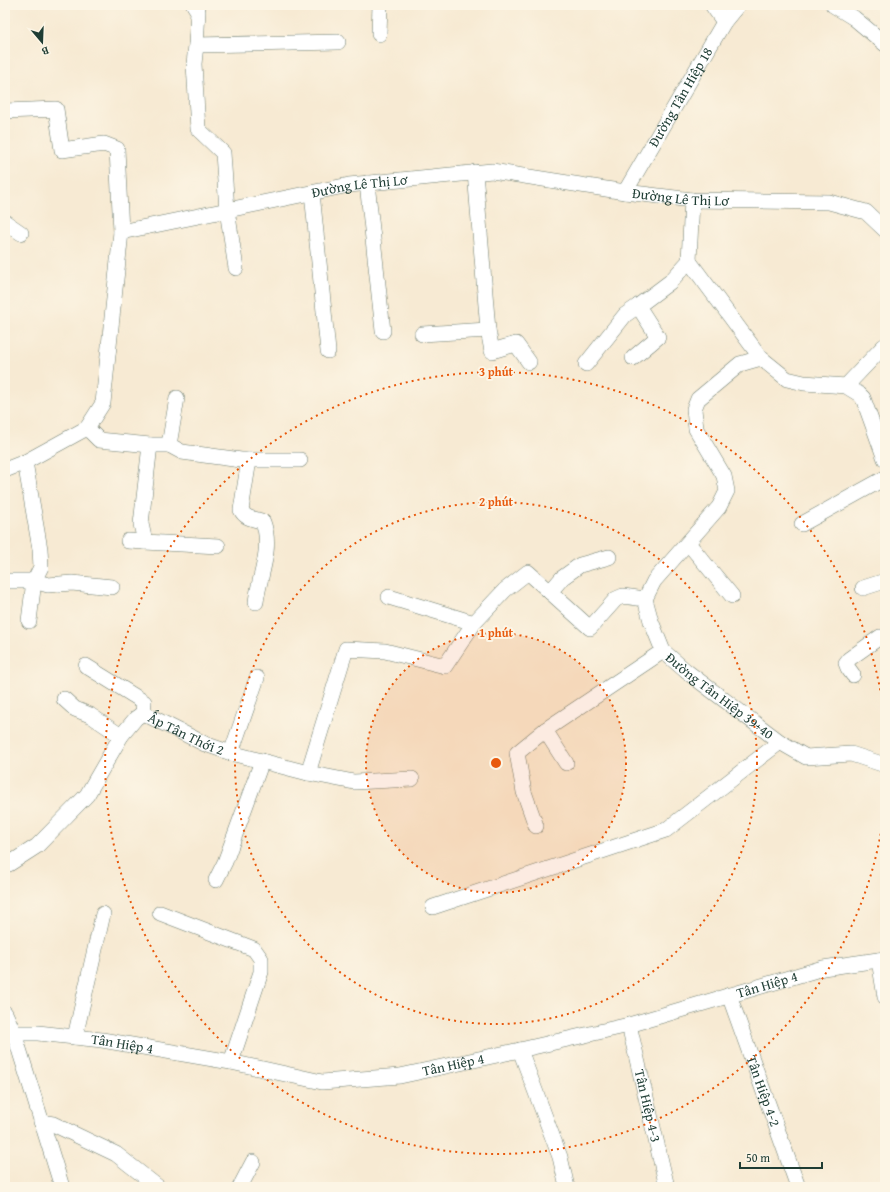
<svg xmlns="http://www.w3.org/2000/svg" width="890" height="1192" font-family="'Gentium Book Plus',serif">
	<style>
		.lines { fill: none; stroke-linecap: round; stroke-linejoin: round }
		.minor-casing { stroke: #6b7a6c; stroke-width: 16 }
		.minor { stroke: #fff; stroke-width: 15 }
		.ring { fill: none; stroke: #e8590c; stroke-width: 2; stroke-dasharray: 2 4 }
		.labels { text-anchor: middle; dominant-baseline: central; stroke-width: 4; stroke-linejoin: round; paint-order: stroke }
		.street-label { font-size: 14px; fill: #1f3d34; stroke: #fcf5e5 }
		.centre { fill: #e8590c; stroke: #fcf5e5; stroke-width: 2 }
		.ring-label { font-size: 12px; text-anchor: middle; font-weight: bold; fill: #e8590c; stroke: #fcf5e5; stroke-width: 4; stroke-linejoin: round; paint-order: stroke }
	</style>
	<rect width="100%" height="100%" fill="#fcf5e5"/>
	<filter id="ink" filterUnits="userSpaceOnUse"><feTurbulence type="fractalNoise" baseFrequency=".025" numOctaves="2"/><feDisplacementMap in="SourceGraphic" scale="8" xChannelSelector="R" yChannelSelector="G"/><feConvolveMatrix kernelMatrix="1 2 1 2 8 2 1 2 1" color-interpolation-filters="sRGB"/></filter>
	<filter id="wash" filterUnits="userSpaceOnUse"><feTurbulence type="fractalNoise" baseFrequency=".012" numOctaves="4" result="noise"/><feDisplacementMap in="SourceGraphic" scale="16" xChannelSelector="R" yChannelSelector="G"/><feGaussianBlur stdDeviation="0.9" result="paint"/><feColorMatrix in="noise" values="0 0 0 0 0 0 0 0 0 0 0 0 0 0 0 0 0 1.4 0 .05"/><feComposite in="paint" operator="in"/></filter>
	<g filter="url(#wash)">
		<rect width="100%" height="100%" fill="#f7ead3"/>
	</g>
	<g filter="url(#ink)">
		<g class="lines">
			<defs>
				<g id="minor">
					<path d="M194,5l4,6 -2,34 -2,19 4,65 25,24 4,57 9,58"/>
					<path d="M712,5l12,17"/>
					<path d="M833,5l21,13 31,26"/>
					<path d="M379,34l1,-29"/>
					<path d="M196,45l142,-3"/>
					<path d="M5,111l51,-2 6,41 42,-6 13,5 4,83"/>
					<path d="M475,172l13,158 4,21 24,-7 13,18"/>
					<path d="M367,183l16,148"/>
					<path id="s1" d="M625,192l99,-170 14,-17"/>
					<path d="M312,193l16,158"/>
					<path d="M5,222l16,11"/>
					<path d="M689,261l72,97"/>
					<path d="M638,306l32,-24 19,-21 3,-61"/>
					<path d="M422,334l66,-4"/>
					<path d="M586,364l39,-49 13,-9 20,31 -25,21"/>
					<path d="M846,386l38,-40"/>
					<path d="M87,428l12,12 51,5h19l8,-47"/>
					<path d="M150,445l-9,79 4,18 73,4"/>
					<path d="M169,445l13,7 59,8h59"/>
					<path id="s2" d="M885,459l-22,-61 -4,-4 -13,-8 -42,-3 -17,-4 -26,-21 -21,6 -42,35 -4,10 2,20 28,47 3,15 -8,16 -65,74 -9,18 6,22 12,30 23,20 94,71 26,15 45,-3 34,11"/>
					<path d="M249,460l-8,50c5,10 14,8 22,12 10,27 -4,54 -7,80"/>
					<path d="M25,462l15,87 1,18 -7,14 -5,40"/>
					<path id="s3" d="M5,470l20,-8 62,-34 16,-25 18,-171 228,-47 143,-14 133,21 67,8 137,2 37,10 19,18"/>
					<path d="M802,524l83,-46"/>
					<path d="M128,541l17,1"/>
					<path d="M688,543l44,53"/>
					<path d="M5,581h29l14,4 24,-2 40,4"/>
					<path d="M863,588l22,-7"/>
					<path d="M550,592l12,-14 18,-13 29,-8"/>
					<path d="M389,597l85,26"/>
					<path d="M86,666l58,36 -1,11"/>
					<path d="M853,675l-5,-7 -2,-5 3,-4 31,-22"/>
					<path d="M64,699l11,10 15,6 31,21"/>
					<path d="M545,730l21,33"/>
					<path d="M231,753l26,-75"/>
					<path d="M308,773l38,-124 39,2 60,15 29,-43 31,-33 23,-18 62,56 26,-29 7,-3 22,3"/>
					<path d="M536,826l-12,-34 -7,-39 28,-23 118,-79"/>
					<path id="s4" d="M5,865l4,-1 28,-18 50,-51 34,-59 15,-18 7,-5 62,31 26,9 77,20 46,9 58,-3"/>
					<path d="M216,880l9,-18 37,-101"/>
					<path d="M433,907l233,-77 114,-88"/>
					<path d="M160,913l94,36 7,10v13l-30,90"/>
					<path d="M879,960l6,37"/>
					<path id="s5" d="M729,995l69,192"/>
					<path d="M5,1013l9,20 48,154"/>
					<path id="s6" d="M629,1025l38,162"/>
					<path id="s7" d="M14,1033h24l64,7 129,22 91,20 78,-6 120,-26 109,-25 194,-57 62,-9"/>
					<path d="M75,1037l28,-123"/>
					<path d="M520,1050l40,107 7,30"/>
					<path d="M41,1122l12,2 63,30 42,33"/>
					<path d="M240,1187l13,-25"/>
				</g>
			</defs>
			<use href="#minor" class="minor-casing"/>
			<use href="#minor" class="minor"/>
		</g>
	</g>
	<circle cx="496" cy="763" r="130" fill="#e8590c" fill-opacity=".12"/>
	<g class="ring">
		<circle cx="496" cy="763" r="130"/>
		<circle cx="496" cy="763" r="261"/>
		<path d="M885 804A391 391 0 1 1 885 722"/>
	</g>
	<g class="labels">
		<g class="street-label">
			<text stroke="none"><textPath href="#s1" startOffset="110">Đường Tân Hiệp 18</textPath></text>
			<text stroke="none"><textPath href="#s3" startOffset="537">Đường Lê Thị Lơ</textPath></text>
			<text stroke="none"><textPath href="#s3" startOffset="861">Đường Lê Thị Lơ</textPath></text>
			<text stroke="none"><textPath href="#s2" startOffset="620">Đường Tân Hiệp 39+40</textPath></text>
			<text stroke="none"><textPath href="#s4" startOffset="257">Ấp Tân Thới 2</textPath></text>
			<text stroke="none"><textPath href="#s7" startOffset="769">Tân Hiệp 4</textPath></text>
			<text stroke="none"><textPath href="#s7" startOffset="109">Tân Hiệp 4</textPath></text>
			<text stroke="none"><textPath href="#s7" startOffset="445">Tân Hiệp 4</textPath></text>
			<text stroke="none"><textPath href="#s5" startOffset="102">Tân Hiệp 4-2</textPath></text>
			<text stroke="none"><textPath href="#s6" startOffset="83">Tân Hiệp 4-3</textPath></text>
		</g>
	</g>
	<circle cx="496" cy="763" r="6" class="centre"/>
	<g class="ring-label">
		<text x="496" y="376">3 phút</text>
		<text x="496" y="506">2 phút</text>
		<text x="496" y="637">1 phút</text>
	</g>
	<rect width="890" height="1192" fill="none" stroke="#fcf5e5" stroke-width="20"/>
	<g transform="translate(42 42) rotate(161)" stroke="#fcf5e5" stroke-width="3" paint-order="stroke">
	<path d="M0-3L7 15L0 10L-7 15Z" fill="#1f3d34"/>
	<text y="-6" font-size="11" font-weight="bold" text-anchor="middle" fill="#1f3d34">B</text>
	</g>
	<path d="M740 1162v6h82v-6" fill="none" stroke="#1f3d34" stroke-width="2"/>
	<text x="746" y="1162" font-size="12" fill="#1f3d34" stroke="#fcf5e5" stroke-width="3" paint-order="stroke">50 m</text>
</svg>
